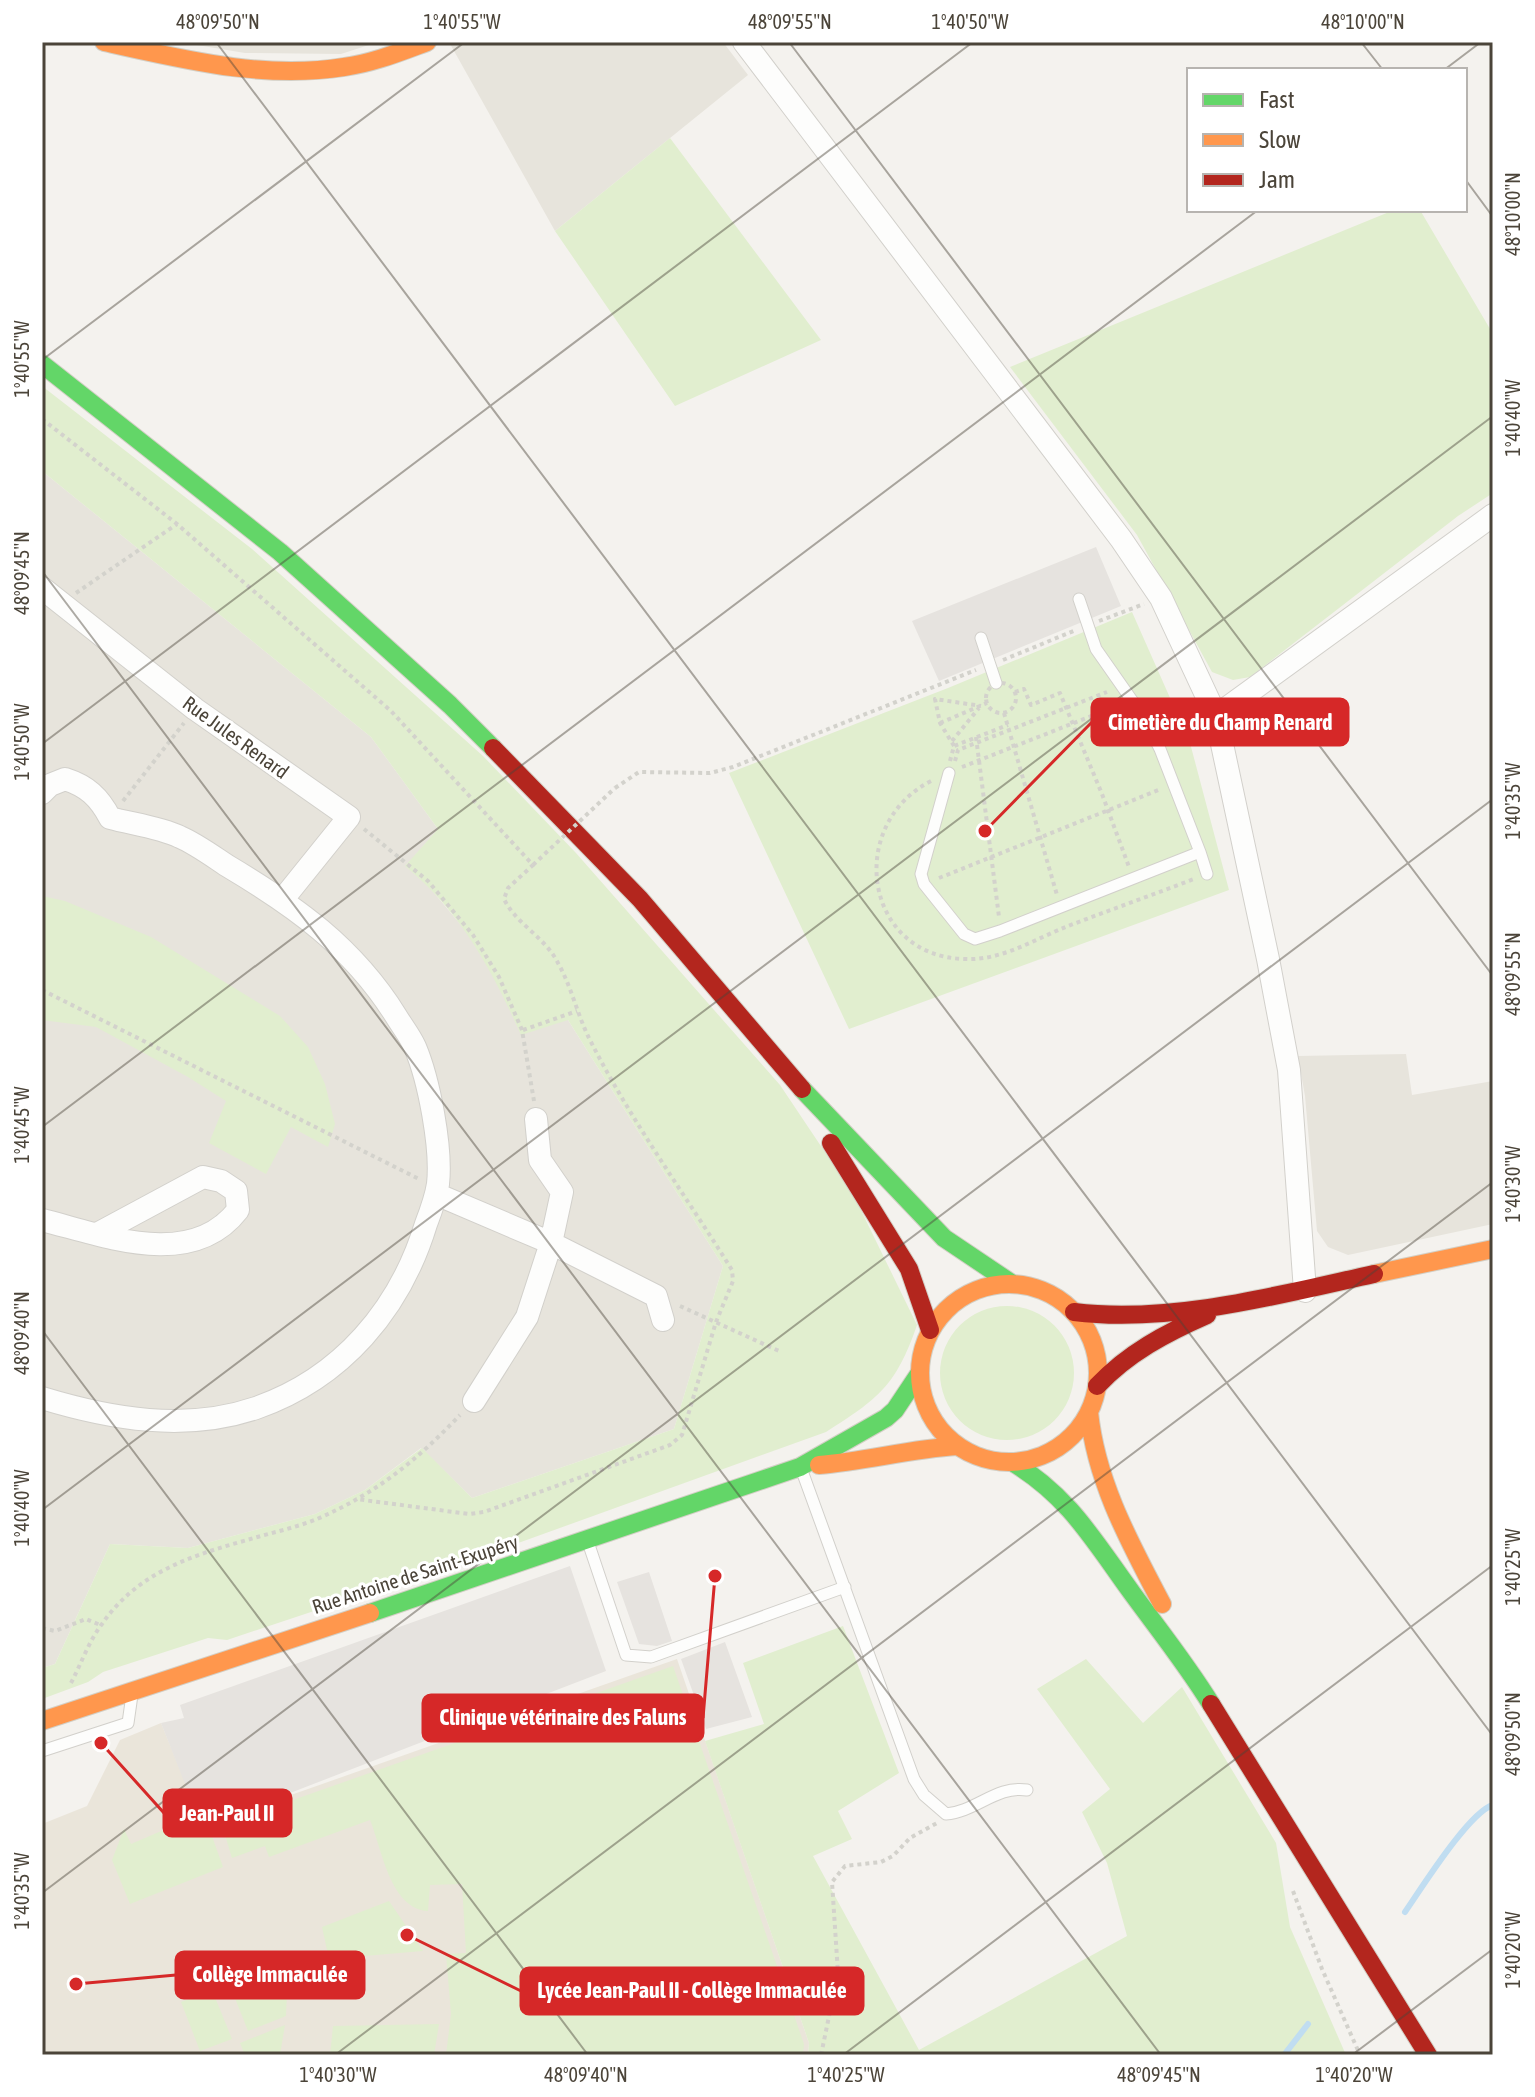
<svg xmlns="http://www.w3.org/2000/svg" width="1535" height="2097" font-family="'Asap Condensed',sans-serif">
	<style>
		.residential { fill: #e7e4dc }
		.education { fill: #eae5da }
		.green { fill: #e1eecf }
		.parking { fill: #e6e3df }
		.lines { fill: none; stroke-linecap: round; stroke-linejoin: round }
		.stream { stroke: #c0ddf1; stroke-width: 6 }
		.lane-casing { stroke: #d2d0cb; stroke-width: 13 }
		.street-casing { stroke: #d2d0cb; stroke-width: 24 }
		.fast-casing { stroke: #d3cfc5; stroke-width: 20 }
		.slow-casing { stroke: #d3cfc5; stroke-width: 20 }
		.jam-casing { stroke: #d3cfc5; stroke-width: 20 }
		.path { stroke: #d3d2cc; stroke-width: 4; stroke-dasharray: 4 4; stroke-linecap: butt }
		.lane { stroke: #fdfdfc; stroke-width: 11 }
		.street { stroke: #fdfdfc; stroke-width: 22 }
		.fast { stroke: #63d668; stroke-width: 18 }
		.slow { stroke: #ff974d; stroke-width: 18 }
		.jam { stroke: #b3261e; stroke-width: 18 }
		.path-bridge { stroke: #d3d2cc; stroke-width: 4; stroke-dasharray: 4 4; stroke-linecap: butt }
		.ticks { fill: none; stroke: #4b4439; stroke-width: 2; stroke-opacity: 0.45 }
		.labels { text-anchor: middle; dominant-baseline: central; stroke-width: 6; stroke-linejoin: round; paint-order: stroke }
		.street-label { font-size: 20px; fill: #4b4439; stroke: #fff }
		.leader { fill: none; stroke: #d62828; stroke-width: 3 }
		.callout-dot { fill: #d62828; stroke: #fff; stroke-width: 3 }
		.callout { fill: #d62828; stroke: #d62828; stroke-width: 3 }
		.callout-label { font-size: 22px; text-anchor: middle; font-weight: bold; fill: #fff }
		.neatline { fill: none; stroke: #4b4439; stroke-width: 3 }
		.ticks-label { font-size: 20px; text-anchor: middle; fill: #4b4439 }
	</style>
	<rect width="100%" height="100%" fill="#f4f2ee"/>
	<path class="residential" d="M179,42h199l-37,12 -96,-1z
		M449,42h274l25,33 -193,156z
		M42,471l329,266 67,92 -32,37 19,16 46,55 25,42 72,41 155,246 -49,163 -202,69 -51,-50 -56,42 -50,24 -127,34 -78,-4 -55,120 -13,4z
		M1406,1054l6,41 81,-14v143l-145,31 -20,-8 -11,-16 -12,-135 -7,-40z"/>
	<path class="education" d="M677,1659l132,384 -1,12h-766v-231l45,-18 33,-66 41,-17 42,103z"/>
	<path class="green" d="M670,138l151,202 -146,66 -120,-175z
		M1394,210h26l73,124v159l-35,23 -208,161 -17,3 -21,-8 -75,-137 -127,-168z
		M42,386l210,163 231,207 93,97 204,232 73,109 64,131c-21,61 -39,74 -91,107l-305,110 -294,98 -19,-2 -105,34 -15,10 -46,17v-31l13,-4 55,-120 78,4 127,-34 50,-24 57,-42 50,50 202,-69 49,-163 -155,-246 -47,15c-29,-65 -60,-123 -116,-169l33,-37 -67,-92 -329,-266z
		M1132,612l58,131 39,147 -380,139 -120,-256 219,-85z
		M42,896l23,5 86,36 129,79 28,31 17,37 10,40 -7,23 -37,-20 -25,47 -57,-31 17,-42 -38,-24 -92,-50 -54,-7z
		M940 1373a67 67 0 1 1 134 0a67 67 0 1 1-134 0Z
		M843,1626l56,147 -61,38 14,28 -39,17 106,194 208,-114 -20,-73 -25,-51 28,-23 -73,-100 49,-30 57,64 39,-36 94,156 14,84 56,128h-538l1,-12 -104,-302 59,-17 -21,-61z
		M673,1666l131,378 -1,11h-357l5,-41 -5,-60 20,-1 -4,-69 -32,1 -2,26c-38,-2 -46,-62 -58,-91l-101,37 -4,-11 -33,12 -10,-33z
		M193,1804l9,22 6,-1 15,42 -93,37 -18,-44 12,-31 7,15 49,-21 -5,-13z
		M389,1901l34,50 -94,8 -7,-32z
		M281,1955l6,38 -1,23 -38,15 -23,-58z
		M212,1990l20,49 -32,12 -19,-49z
		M439,2024l-5,31h-104l3,-29z
		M285,2025l-5,30h-35l-5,-12z"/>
	<path class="parking" d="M1096,547l25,59 -182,75 -27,-60z
		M570,1566l36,105 -404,156 -41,-104 23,-5 -4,-13z
		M649,1572l23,69 -15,5 -18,-2 -22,-62z
		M725,1642l27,75 -46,12 -25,-70z"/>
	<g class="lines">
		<path class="stream" d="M1405,1912c16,-23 64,-100 88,-107
			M1284,2055l24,-31"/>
		<defs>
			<path id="lane" d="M981,638l15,45
				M949,773l-28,101 3,10 40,50 11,5 25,-8 200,-79 -40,-103 -15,-30 -49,-70 -17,-50
				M1200,852l7,22
				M802,1471l112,308 10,16 22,19c29,-2 51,-29 81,-24
				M589,1545l37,110 25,2 194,-70
				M42,1751l86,-28 4,-28"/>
			<path id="street" d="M744,42l377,497 40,59 55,118 52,243 21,111 16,221
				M42,588l153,121 154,108 -66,82
				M1216,716l277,-201
				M42,793l8,-8 15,-6c22,7 34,18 45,39 22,6 49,9 70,19 16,7 31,18 46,28 69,41 127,82 170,151 6,10 14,20 19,31 14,33 27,101 23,137 -2,13 -7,27 -12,40 -26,85 -84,154 -170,184 -70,24 -145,11 -214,-10
				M436,1194l115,49 105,53 7,24
				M42,1220c61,15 149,51 196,-10l-2,-19 -15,-10 -18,-4 -106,57
				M474,1401l53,-84 24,-74 11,-51 -22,-32 -4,-41"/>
			<path id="fast" d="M42,364l238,188 170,153 43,43
				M802,1089l142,149 67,45
				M1012,1462c57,34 82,79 120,131 27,37 55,72 79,111
				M370,1613l430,-146 86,-49 9,-8 24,-36"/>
			<path id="slow" d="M104,42c78,17 159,38 240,25 29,-4 56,-15 83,-25
				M1374,1274l119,-25
				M920 1373a89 89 0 1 1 178 0a89 89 0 1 1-178 0Z
				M1089,1412c7,70 41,131 73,192
				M819,1465c47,-4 91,-16 138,-19
				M42,1721l328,-108"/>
			<path id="jam" d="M493,748l147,151 162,190
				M831,1143l78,126 21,61
				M1074,1312c97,12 205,-17 300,-38
				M1097,1386c31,-33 69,-53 110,-71
				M1211,1704l217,351"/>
		</defs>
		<use href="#lane" class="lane-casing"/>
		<use href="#street" class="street-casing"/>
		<use href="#fast" class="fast-casing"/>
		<use href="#slow" class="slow-casing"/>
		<use href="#jam" class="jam-casing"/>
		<path class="path" d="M42,419l135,105 214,187 142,154 -25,23 -4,11c12,25 41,38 54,64 13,23 19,50 30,73 41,82 96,157 144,234l1,11 -17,41 -34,113 -12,10 -186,67 -15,2 -113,-15
			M76,593l101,-69
			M1099,621l45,-17
			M1003,660l73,-30
			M986 698a15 15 0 1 1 30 0a15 15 0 1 1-30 0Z
			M1015,692l9,-3 7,16 29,-12 42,101 27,73
			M1004,713l53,182
			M940,723l47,-20
			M976,737l23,180
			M952,741l27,-33
			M954,746l-14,-23 -5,-24 46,7
			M950,761l4,-15 54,-21
			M955,761l3,-11 149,-58
			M962,767l155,-61
			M931,781c-86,44 -67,176 34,178 36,2 70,-20 103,-33 42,-16 84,-31 126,-47
			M615,788l24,-16 71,1 23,-6 243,-97
			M123,801l61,-78
			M364,829l64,52 45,54 26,42 23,53 12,71
			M939,878l222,-89
			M42,990l377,189
			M523,1030l54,-19
			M680,1306l99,45
			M42,1628l13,3 31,-12 14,6
			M71,1683c10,-19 18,-42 31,-59 35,-51 88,-68 145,-84 23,-7 48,-12 70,-21 60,-26 99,-58 143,-104
			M1293,1891l29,78 38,86
			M821,2055l17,-82 -6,-91 13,-16 36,-4 12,-6 17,-18 27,-15"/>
		<use href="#lane" class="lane"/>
		<use href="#street" class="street"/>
		<use href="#fast" class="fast"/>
		<use href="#slow" class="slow"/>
		<use href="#jam" class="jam"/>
		<path class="path-bridge" d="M533,865l82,-77"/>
	</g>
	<path class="ticks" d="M216,42l1277,1694M789,42l704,934M1361,42l22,28M1444,70l37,-28M1465,179l28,38M42,360l423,-318M42,571l1119,1484M42,744l931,-702M42,1127l1216,-917M42,1330l546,725M42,1510l1451,-1094M42,1893l1451,-1094M335,2055l1158,-873M843,2055l650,-490M1352,2055l141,-106"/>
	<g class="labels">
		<g class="street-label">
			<text transform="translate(236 737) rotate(36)">Rue Jules Renard</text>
			<text transform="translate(415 1574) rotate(-18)">Rue Antoine de Saint-Exupéry</text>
		</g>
	</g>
	<path class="leader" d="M985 831L1092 722M715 1576L703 1718M101 1743L164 1813M76 1984L176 1975M407 1935L521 1991"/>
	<g class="callout-dot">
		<circle cx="985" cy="831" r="8"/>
		<circle cx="715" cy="1576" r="8"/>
		<circle cx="101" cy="1743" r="8"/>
		<circle cx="76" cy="1984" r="8"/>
		<circle cx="407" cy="1935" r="8"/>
	</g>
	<g class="callout">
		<rect x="1092" y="699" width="256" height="46" rx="8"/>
		<rect x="423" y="1695" width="280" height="46" rx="8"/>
		<rect x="164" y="1790" width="127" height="46" rx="8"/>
		<rect x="176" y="1952" width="188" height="46" rx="8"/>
		<rect x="521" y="1968" width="342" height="46" rx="8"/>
	</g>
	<g class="callout-label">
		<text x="1220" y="730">Cimetière du Champ Renard</text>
		<text x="563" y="1725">Clinique vétérinaire des Faluns</text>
		<text x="227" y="1821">Jean-Paul II</text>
		<text x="270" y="1982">Collège Immaculée</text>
		<text x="692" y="1998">Lycée Jean-Paul II - Collège Immaculée</text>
	</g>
	<rect width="1535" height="2097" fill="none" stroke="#ffffff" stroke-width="88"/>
	<rect x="1187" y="68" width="280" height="144" fill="#ffffff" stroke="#b7b4b0" stroke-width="2"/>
	<rect x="1203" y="94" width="40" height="12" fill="#63d668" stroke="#b7b4b0" stroke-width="2"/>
	<text x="1259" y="108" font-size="24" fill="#4b4439">Fast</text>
	<rect x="1203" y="134" width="40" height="12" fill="#ff974d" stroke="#b7b4b0" stroke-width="2"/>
	<text x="1259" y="148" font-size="24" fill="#4b4439">Slow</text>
	<rect x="1203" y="174" width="40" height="12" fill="#b3261e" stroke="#b7b4b0" stroke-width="2"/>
	<text x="1259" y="188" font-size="24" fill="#4b4439">Jam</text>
	<rect x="44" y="44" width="1447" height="2009" class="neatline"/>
	<g class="ticks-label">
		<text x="218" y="29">48°09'50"N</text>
		<text x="462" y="29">1°40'55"W</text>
		<text x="790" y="29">48°09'55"N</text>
		<text x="970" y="29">1°40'50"W</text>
		<text x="1363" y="29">48°10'00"N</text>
		<text transform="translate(1513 214) rotate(-90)" y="7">48°10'00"N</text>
		<text transform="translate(22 359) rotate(-90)" y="7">1°40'55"W</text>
		<text transform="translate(1513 418) rotate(-90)" y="7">1°40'40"W</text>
		<text transform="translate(22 573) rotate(-90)" y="7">48°09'45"N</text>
		<text transform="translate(22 742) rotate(-90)" y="7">1°40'50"W</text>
		<text transform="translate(1513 801) rotate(-90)" y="7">1°40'35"W</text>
		<text transform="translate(1513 974) rotate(-90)" y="7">48°09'55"N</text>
		<text transform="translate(22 1125) rotate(-90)" y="7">1°40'45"W</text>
		<text transform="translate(1513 1184) rotate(-90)" y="7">1°40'30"W</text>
		<text transform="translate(22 1333) rotate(-90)" y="7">48°09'40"N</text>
		<text transform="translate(22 1508) rotate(-90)" y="7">1°40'40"W</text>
		<text transform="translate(1513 1567) rotate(-90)" y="7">1°40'25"W</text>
		<text transform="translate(1513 1734) rotate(-90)" y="7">48°09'50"N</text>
		<text transform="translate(22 1891) rotate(-90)" y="7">1°40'35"W</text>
		<text transform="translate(1513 1950) rotate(-90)" y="7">1°40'20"W</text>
		<text x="338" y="2082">1°40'30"W</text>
		<text x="586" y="2082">48°09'40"N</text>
		<text x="846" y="2082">1°40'25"W</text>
		<text x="1159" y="2082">48°09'45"N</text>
		<text x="1354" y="2082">1°40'20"W</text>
	</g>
</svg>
